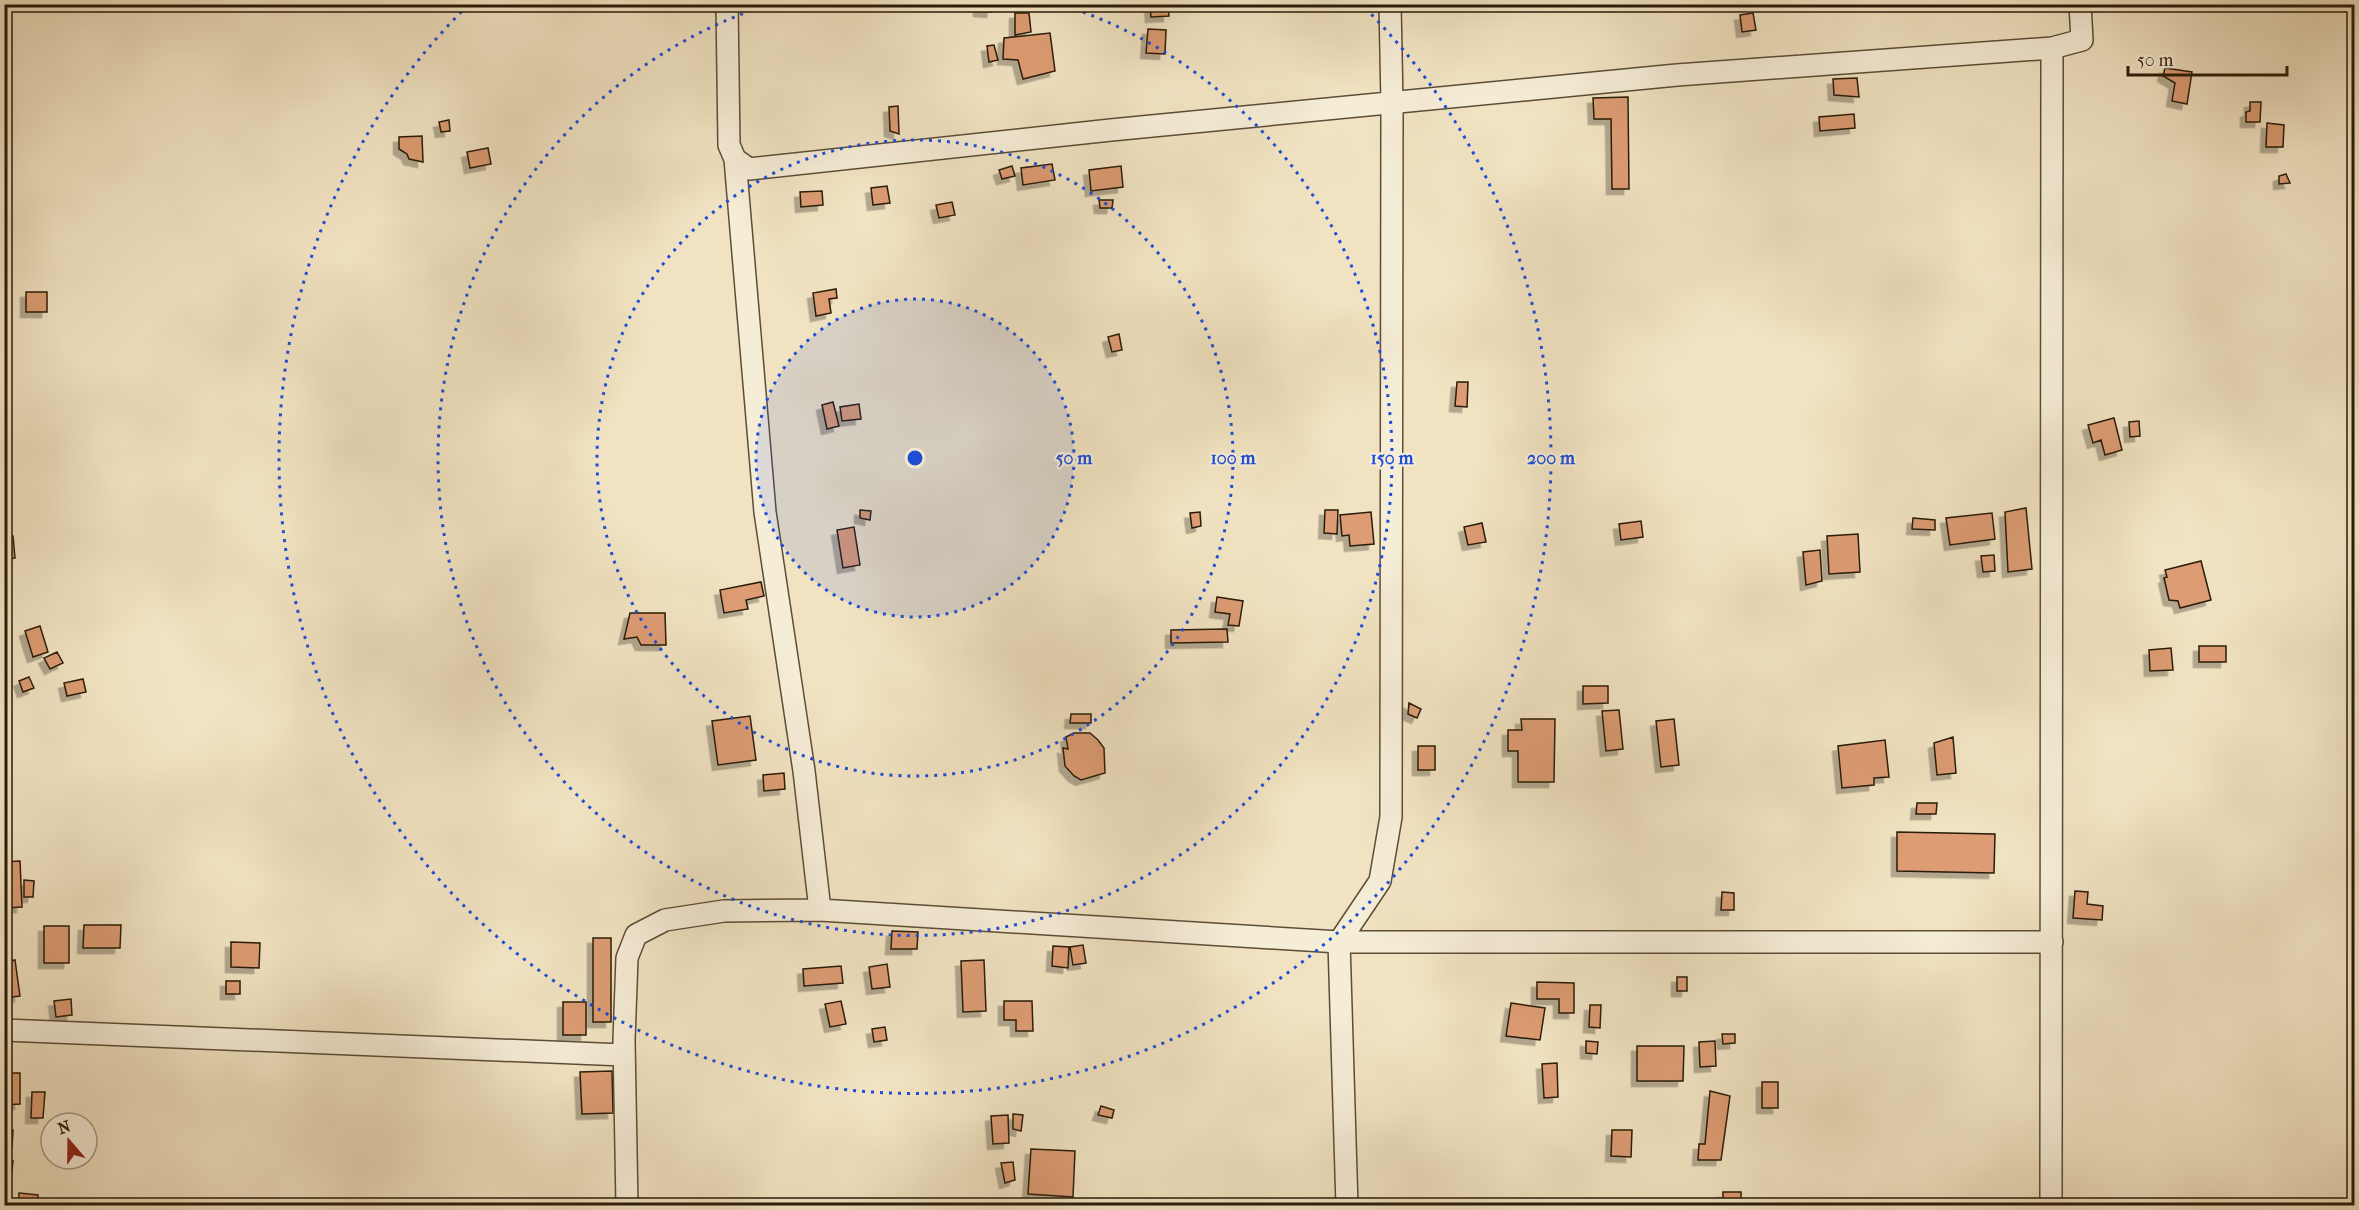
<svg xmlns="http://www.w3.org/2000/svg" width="2359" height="1210" font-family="'IM FELL French Canon',serif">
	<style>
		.building { fill: #dd9c73; stroke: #291b08; stroke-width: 1.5; filter: url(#shadow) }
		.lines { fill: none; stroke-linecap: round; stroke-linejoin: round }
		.minor-casing { stroke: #5b4d36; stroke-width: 24 }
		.minor { stroke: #f6edd7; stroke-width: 21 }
		.ring { fill: none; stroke: #1d4ed8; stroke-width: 3; stroke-dasharray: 3 6 }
		.centre { fill: #1d4ed8; stroke: #f6edd7; stroke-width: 3 }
		.ring-label { font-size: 18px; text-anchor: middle; font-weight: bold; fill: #1d4ed8; stroke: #f6edd7; stroke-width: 4.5; stroke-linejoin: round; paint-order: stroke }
	</style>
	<defs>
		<filter id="shadow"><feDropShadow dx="-5.5" dy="5.5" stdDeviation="0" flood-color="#0004"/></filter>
	</defs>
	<rect width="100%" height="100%" fill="#f1e3c2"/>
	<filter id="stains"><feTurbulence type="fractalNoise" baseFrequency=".00333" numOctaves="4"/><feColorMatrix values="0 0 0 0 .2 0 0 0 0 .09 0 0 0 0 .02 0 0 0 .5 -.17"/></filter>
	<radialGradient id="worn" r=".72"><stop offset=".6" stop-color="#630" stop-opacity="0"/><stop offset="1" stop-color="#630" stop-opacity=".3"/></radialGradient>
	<path class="building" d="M979,4h14l-1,8 -13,-1z
		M1150,4h18l1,12 -18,1z
		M1015,13h14l2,19 -16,3z
		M1753,13l3,17 -14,2 -2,-17z
		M1148,29l18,1 -1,24 -19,-1z
		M1050,33l5,38 -32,8 -5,-19 -15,-1 1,-21z
		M994,45l4,15 -9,2 -2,-16z
		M2165,68l27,4 -5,32 -15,-3 3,-18 -12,-7z
		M1857,78l2,19 -25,-2 -1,-16z
		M1628,97l1,92h-17l-1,-70h-17l-1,-21z
		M2250,102h11l-1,20h-14v-10l4,-1z
		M898,106l1,28 -9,-3 -1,-24z
		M1854,114l1,14 -35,3 -1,-14z
		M449,120l1,11 -9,1 -2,-10z
		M2267,123l17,2 -1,22h-17z
		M422,136l1,26 -14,-3 -2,-5 -8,-5v-12z
		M488,148l3,16 -21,4 -3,-16z
		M1052,164l3,16 -32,5 -2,-17z
		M1012,166l3,10 -13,3 -3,-9z
		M1121,166l2,21 -32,4 -2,-21z
		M2286,174l4,9 -11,1v-8z
		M887,186l3,17 -17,2 -2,-17z
		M822,191l1,14 -22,2 -1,-15z
		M1099,200h14l-1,8h-12z
		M952,202l3,13 -16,3 -3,-13z
		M836,289l1,9 -8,1 2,14 -15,3 -3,-23z
		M26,292h21v20h-21z
		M1119,334l3,16 -10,2 -4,-15z
		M1457,382h11l-1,25 -12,-1z
		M833,402l6,24 -12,3 -5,-24z
		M859,404l2,15 -19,2 -2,-14z
		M2114,418l8,32 -17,5 -4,-15 -8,3 -5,-18z
		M2139,421l1,15 -10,1 -1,-15z
		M2026,508l6,61 -24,3 -3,-60z
		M860,510l11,1 -1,9 -10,-2z
		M1325,510h13l-1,24 -13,-1z
		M1200,512l1,14 -9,2 -2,-15z
		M1371,512l3,32 -24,2 -1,-11 -7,1 -2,-21z
		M1992,513l3,26 -45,6 -4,-27z
		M1913,518l22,2v10l-23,-1z
		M1641,521l2,16 -22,3 -2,-16z
		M1482,523l4,19 -18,3 -4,-18z
		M854,527l6,38 -17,3 -6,-38z
		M1858,534l2,38 -31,2 -2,-38z
		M13,536l2,22 -11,1v-22z
		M1820,550l2,31 -16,4 -3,-33z
		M1994,555l1,16 -12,1 -2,-16z
		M2201,561l10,39 -31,8 -2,-7 -9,-1 -5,-22 3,-1 -2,-7z
		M761,582l3,14 -18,4 2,9 -24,4 -4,-23z
		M1217,597l26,4 -4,25 -11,-1 2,-11 -15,-2z
		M630,613h35l1,32h-25l-4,-8 -13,2z
		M40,626l8,26 -15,5 -8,-26z
		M1227,629l1,13 -57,1v-13z
		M2199,646h27v16h-27z
		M2171,648l2,22 -23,1 -1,-21z
		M57,652l6,11 -13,6 -6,-11z
		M29,677l5,11 -11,4 -4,-11z
		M83,679l3,13 -19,4 -3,-13z
		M1583,686h25v17l-25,1z
		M1409,703l12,6 -4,9 -9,-4z
		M1619,710l4,39 -17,2 -4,-40z
		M1071,714h20v9h-21z
		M750,716l6,44 -38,5 -6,-44z
		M1521,719h34l-1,63h-36v-31h-10v-21h14z
		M1674,719l5,46 -18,2 -5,-46z
		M1074,733h16l8,7 6,8 1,25 -24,7 -7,-4 -9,-10 -2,-18 5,1 -2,-12z
		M1953,737l3,36 -19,2 -3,-32z
		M1885,740l4,37 -15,1v7l-32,3 -4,-42z
		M1418,746h17v24h-17z
		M784,773l1,16 -21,2 -1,-16z
		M1917,803h20l-1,11h-20z
		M1897,832l98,2 -1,39 -97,-2z
		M20,861l2,46 -18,1v-46z
		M24,880l10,1 -1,16h-9z
		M2075,891l13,1 -1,12 16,2 -1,14 -29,-2z
		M1722,892l12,1v17h-13z
		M84,925h37l-1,23h-37z
		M44,926h25v37h-25z
		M892,931l26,1 -1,17h-26z
		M593,938h18v84h-18z
		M231,942l29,1 -1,25 -28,-1z
		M1083,945l3,18 -13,2 -3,-18z
		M1053,946l16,1 -1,21 -16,-2z
		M15,960l5,36 -16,2v-36z
		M984,960l2,51 -23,1 -2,-51z
		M887,964l3,23 -18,2 -3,-22z
		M841,966l2,17 -39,3 -1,-17z
		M1677,977h10v14h-10z
		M226,981h14v13h-14z
		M1537,982l37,1v30h-15v-14h-22z
		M71,999l1,16 -16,2 -2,-16z
		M841,1001l5,23 -16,3 -5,-23z
		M1004,1001h28l1,30h-17v-11h-12z
		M563,1002h23v33h-23z
		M1511,1003l34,5 -5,32 -34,-4z
		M1590,1005h11l-1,23 -11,-1z
		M885,1027l2,13 -13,2 -2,-13z
		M1722,1034h13v9l-12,1z
		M1586,1041l12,1 -1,12 -11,-1z
		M1715,1041l1,25 -16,1 -1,-25z
		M1637,1046h47l-1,35h-46z
		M1557,1063l1,34 -14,1 -2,-34z
		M612,1071l1,42 -31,1 -2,-42z
		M4,1073h16v31l-16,1z
		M1762,1082h16v26h-16z
		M1710,1091l20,5 -9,64h-23l1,-16h6z
		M32,1092h13l-2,26h-12z
		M1101,1106l13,4 -2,8 -14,-3z
		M1013,1114l10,1 -2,16 -8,-2z
		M1008,1115l1,28 -16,1 -2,-28z
		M4,1129l9,1 -1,18 -8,-1z
		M1612,1130h20l-1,27 -20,-1z
		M1031,1149l44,2 -2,46 -45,-3z
		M4,1160l9,1 -2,20 -7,-1z
		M1013,1162l2,18 -10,3 -4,-20z
		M1723,1192h18v14h-18z
		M19,1193l19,2 -1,11h-19z"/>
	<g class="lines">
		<defs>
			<path id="minor" d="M727,4l2,141 6,14 14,10 362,-39 566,-55 375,-27 30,-8 -2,-36
				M735,159l30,353 39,259 16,139 519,32h713
				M4,1030l620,25
				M627,1206l-3,-166 3,-82 9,-23 29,-15 59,-9 96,-1
				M1347,1206l-8,-264 41,-61 11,-64 1,-713 -2,-100
				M2051,1206l1,-1158"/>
		</defs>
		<use href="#minor" class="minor-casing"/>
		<use href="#minor" class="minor"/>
	</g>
	<circle cx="915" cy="458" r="159" fill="#1d4ed8" fill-opacity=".12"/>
	<g class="ring">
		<circle cx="915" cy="458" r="159"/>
		<circle cx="915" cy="458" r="318"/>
		<path d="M1066 6A477 477 0 1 1 764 6"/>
		<path d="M1365 8A636 636 0 1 1 465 8"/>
	</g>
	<circle cx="915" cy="458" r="9" class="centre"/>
	<g class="ring-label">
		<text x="1074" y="464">50 m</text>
		<text x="1233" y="464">100 m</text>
		<text x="1392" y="464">150 m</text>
		<text x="1551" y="464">200 m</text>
	</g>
	<rect width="2359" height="1210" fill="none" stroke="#f1e3c2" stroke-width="24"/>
	<rect x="6" y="6" width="2347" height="1198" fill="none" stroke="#291b08" stroke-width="3"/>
	<rect x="12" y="12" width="2335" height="1186" fill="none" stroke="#291b08" stroke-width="1.5"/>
	<g transform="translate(69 1141) rotate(340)"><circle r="28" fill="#f6edd7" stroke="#a49984" stroke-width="1.5"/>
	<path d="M0-4.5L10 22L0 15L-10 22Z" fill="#8f2418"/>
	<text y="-9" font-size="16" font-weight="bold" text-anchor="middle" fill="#291b08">N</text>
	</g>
	<path d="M2128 66v9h159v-9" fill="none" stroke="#291b08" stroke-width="3"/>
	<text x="2137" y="66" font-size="18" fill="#291b08" stroke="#f6edd7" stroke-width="4.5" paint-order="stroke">50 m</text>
	<rect width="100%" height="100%" filter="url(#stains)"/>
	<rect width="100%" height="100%" fill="url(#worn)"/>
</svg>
